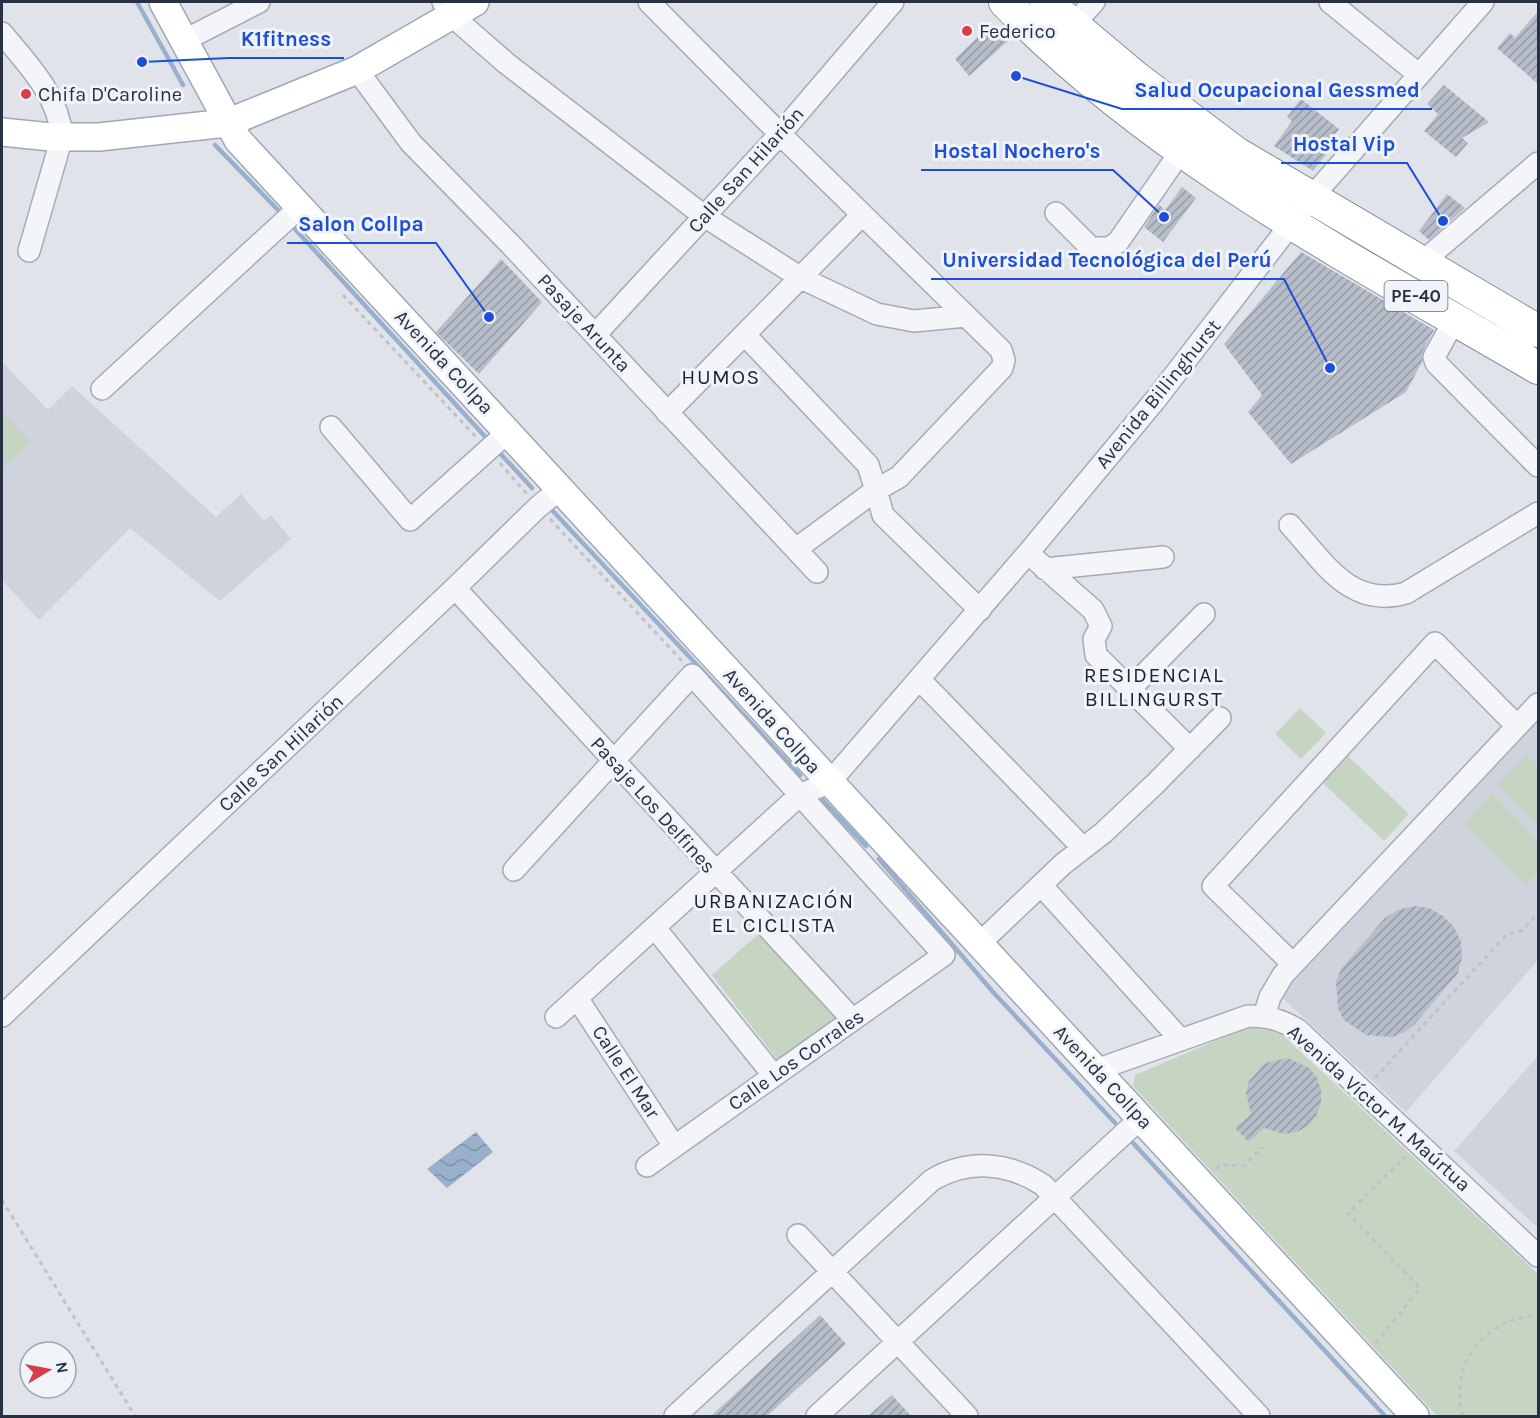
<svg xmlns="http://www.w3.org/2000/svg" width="1540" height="1418" font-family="Karla,sans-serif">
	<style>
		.built { fill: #ced3dd }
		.park { fill: #c5d5c1 }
		.water { fill: url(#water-waves) }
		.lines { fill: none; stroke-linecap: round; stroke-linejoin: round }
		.stream { stroke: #99b0cd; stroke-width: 4.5 }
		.building { fill: url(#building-hatch) }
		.minor-casing { stroke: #a5abb5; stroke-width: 24 }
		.major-casing { stroke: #9fa7b7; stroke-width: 30 }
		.highway-casing { stroke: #8690a2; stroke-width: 34 }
		.path { stroke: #bfc2c9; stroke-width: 3; stroke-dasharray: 4.5 4.5; stroke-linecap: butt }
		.minor { stroke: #f4f5f8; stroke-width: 21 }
		.major { stroke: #fff; stroke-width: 27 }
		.highway { stroke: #fff; stroke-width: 32 }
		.poi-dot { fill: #d93c4d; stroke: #f0f3f8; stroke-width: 2 }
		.labels { text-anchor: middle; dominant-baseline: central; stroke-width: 6; stroke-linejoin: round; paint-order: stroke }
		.shield { fill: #f0f3f8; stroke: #636b7a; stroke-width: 1.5 }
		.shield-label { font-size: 18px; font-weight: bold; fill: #273144 }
		.poi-label { font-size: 20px; fill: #273144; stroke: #f0f3f8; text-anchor: start }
		.street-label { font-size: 20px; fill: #273144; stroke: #f0f3f8 }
		.neighbourhood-label { font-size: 21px; letter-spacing: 1.5px; fill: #1a2234; stroke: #f0f3f8 }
		.leader { fill: none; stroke: #1d4ed8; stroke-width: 2 }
		.callout-dot { fill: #1d4ed8; stroke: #f0f3f8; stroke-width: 2 }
		.callout-label { font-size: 21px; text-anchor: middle; font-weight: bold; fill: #1d4ed8; stroke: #f0f3f8; stroke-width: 6; stroke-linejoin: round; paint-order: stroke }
	</style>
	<defs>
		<pattern id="water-waves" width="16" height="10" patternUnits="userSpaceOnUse" patternTransform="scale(1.5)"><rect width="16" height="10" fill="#99b0cd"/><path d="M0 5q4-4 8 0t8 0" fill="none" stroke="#7d90a8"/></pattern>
		<pattern id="building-hatch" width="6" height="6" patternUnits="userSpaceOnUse" patternTransform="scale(1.5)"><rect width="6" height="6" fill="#b7bdc9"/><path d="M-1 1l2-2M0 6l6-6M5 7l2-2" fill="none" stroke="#959aa5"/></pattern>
	</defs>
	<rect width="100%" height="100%" fill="#e0e4ea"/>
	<path class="built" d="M2,362l46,48 24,-24 144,131 25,-23 23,27 7,-6 20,24 -71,62 -90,-73 -91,92 -37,-40z
		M1538,722v238l-132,152 -126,-116z
		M1538,1056v172l-84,-77z"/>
	<path class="park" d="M2,412l29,30 -26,25 -3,-3z
		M1300,708l26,25 -25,26 -26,-25z
		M1527,755l11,12v58l-40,-41z
		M1348,756l61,58 -25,27 -61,-58z
		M1492,793l46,47v33l-12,12 -62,-63z
		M766,927l84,92 -68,47 -70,-91z
		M1252,1025l11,1 22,11 253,237v142h-101l-304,-330 2,-11z"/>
	<path class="water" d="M476,1132l17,20 -46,36 -20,-19z"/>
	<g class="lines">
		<path class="stream" d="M137,2l46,83
			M215,145l63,65
			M294,228l196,214
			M497,450l35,38
			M549,507l251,268
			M818,795l48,51
			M879,859l114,133 122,131
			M1133,1143l252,273"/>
	</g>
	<path class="building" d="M1539,10v75l-42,-37 13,-15 5,5z
		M991,24l18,16 -40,36 -14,-17z
		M1444,85l45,37 -27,16 6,5 -12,14 -32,-26 14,-17 -11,-10z
		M1301,99l38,30 -15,20 4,3 -15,19 -39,-25 18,-25 -5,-4z
		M1182,187l14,11 -33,44 -19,-15 15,-22 6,5z
		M1447,194l18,14 -36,32 -10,-9z
		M1301,252l133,78 -11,21 -1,11 -16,30 -115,72 -43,-52 14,-17 -38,-51z
		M501,259l41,43 -63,72 -43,-42z
		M1414,906l15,2 14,8 11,11 7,15 1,15 -4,16 -43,51 -10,8 -13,5 -26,-2 -22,-15 -6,-12 -2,-27 5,-12 44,-51 13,-8z
		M1288,1058l21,10 8,10 4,12v13l-5,13 -8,10 -11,6 -13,2 -20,-6 -15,14 -14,-14 16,-14 -5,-21 3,-12 16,-18z
		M820,1315l26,29 -79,72h-56z
		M892,1395l19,21h-43z"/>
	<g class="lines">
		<defs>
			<path id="minor" d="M443,2l8,13 55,48 198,153 97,62 76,36 37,7 52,-5
				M649,2l131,132 221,216 3,10 -2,8 -103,109 -23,13 7,25 97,95
				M1330,2l88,72
				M1073,25l21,-23
				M2,33c26,32 56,61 60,104l-33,114
				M185,40l74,-38
				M357,70l54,73 100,102 306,327
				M1056,213l35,35h18l9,-6 63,-91
				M1421,263l117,-100
				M1455,319l-21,38 2,6 102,103
				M595,335l185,-201 113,-132
				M745,335l123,130 8,25 -80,59
				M102,389l199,-183
				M667,413l195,-198
				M331,427l79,93 98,-88
				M1290,525c34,37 60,84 116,68l132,-80
				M1028,553l65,57 8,16 -7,13 2,16 94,94
				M1045,569l118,-12
				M455,588l398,432
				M920,680l163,168
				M1130,689l74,-75
				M514,870l178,-195 252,280 -297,211
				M1041,885l139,154
				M655,928l119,148
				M980,943l83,-79 40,-31 52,-49 65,-66
				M1293,964l-80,-78 222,-243 82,83
				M577,998l97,148
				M2,1016l453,-428 83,-81 22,-18
				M1264,1016l6,-19 13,-22 255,-271
				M556,1017l245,-223 28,-11 199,-230 128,-154 155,-201 172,-196
				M1096,1070l152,-54c20,0 34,4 50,14l240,226
				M798,1235l169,181
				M675,1416l257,-236c36,-21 76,-18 111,5l216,231
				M817,1416l324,-298"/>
			<path id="major" d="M163,2l75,138 1177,1276
				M2,132l49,5h48l128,-14 130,-53 118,-68"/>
			<path id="highway" d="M1005,2c152,156 347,257 533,366
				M1046,2l88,74 102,77 302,178"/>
		</defs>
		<use href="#minor" class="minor-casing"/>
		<use href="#major" class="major-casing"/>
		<use href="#highway" class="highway-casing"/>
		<path class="path" d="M343,295l134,143
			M500,463l27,31
			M550,519l132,142
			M1375,1078l132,-144 15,-3 16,-18
			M1216,1169l4,-4 23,1 20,-19
			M2,1200l133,216
			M1376,1343l44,-55 -72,-75 58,-57
			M1463,1416c-16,-51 24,-99 75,-101"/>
		<use href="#minor" class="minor"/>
		<use href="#major" class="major"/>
		<use href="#highway" class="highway"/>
	</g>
	<g class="poi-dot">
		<circle cx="967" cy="31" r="6"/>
		<circle cx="26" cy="94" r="6"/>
	</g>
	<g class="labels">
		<rect class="shield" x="1384.5" y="281" width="63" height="30" rx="4.5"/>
		<g class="shield-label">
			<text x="1416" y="296">PE-40</text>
		</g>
		<g class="poi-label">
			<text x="979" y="31">Federico</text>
			<text x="38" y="94">Chifa D'Caroline</text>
		</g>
		<g class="street-label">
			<text transform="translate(746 170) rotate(-48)">Calle San Hilarión</text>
			<text transform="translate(584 323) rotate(47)">Pasaje Arunta</text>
			<text transform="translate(444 362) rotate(47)">Avenida Collpa</text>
			<text transform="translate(1158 394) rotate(-51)">Avenida Billinghurst</text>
			<text transform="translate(772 721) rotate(48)">Avenida Collpa</text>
			<text transform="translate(281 753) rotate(-43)">Calle San Hilarión</text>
			<text transform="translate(653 805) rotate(48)">Pasaje Los Delfines</text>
			<text transform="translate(796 1060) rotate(-35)">Calle Los Corrales</text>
			<text transform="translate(626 1072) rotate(57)">Calle El Mar</text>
			<text transform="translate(1103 1077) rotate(47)">Avenida Collpa</text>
			<text transform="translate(1379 1108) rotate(42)">Avenida Víctor M. Maúrtua</text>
		</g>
		<g class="neighbourhood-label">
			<text x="721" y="377">HUMOS</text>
			<text x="1154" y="675">RESIDENCIAL<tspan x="1154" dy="24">BILLINGURST</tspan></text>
			<text x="774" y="901">URBANIZACIÓN<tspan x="774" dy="24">EL CICLISTA</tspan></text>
		</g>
	</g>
	<path class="leader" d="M142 62L229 58H344M1016 76L1122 109H1432M1443 221L1407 163H1281M1164 217L1113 170H921M489 317L436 243H287M1330 368L1284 279H931"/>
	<g class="callout-dot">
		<circle cx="142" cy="62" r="6"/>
		<circle cx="1016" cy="76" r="6"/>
		<circle cx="1443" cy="221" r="6"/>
		<circle cx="1164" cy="217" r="6"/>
		<circle cx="489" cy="317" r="6"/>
		<circle cx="1330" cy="368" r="6"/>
	</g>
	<g class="callout-label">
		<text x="286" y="46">K1fitness</text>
		<text x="1277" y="97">Salud Ocupacional Gessmed</text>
		<text x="1344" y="151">Hostal Vip</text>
		<text x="1017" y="158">Hostal Nochero's</text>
		<text x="361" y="231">Salon Collpa</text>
		<text x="1107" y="267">Universidad Tecnológica del Perú</text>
	</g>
	<rect width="1540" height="1418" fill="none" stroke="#273144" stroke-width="6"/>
	<g transform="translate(48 1370) rotate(80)"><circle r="28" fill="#f0f3f8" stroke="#a0a5b0" stroke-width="1.5"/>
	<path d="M0-4.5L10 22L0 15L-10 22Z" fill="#d93c4d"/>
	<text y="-9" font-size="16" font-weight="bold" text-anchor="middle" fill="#273144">N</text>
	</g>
</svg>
